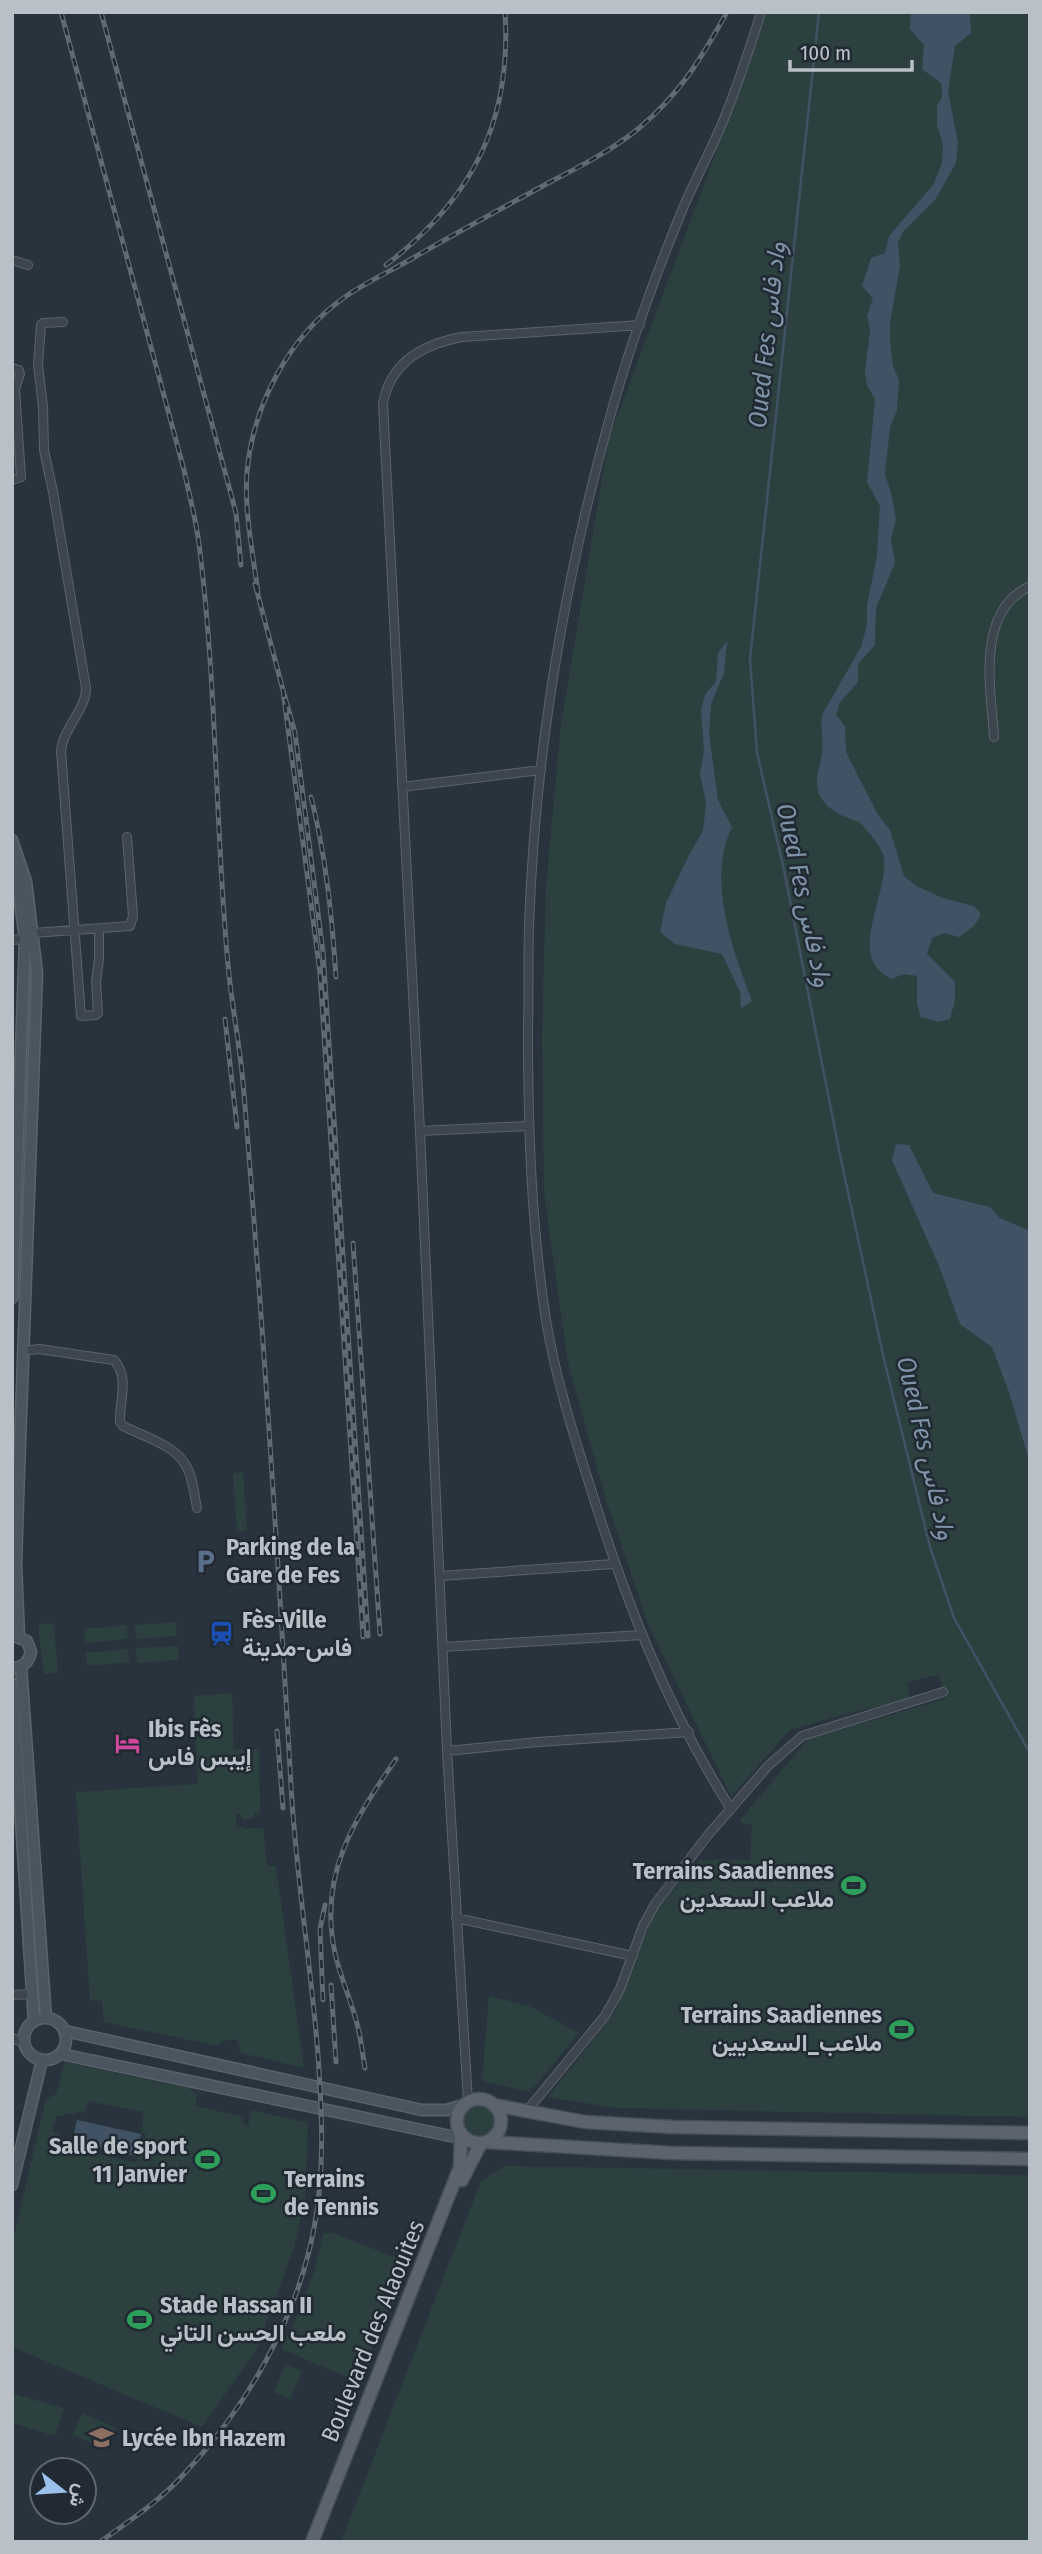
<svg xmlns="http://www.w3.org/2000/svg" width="1042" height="2554" font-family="'Fira Sans Condensed',Vazirmatn,sans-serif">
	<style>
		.green { fill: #2c4040; fill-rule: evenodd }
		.water { fill: #415265 }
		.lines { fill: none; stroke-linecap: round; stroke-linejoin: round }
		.stream { stroke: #415265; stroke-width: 2.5 }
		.street-casing { stroke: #5b636b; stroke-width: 10 }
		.secondary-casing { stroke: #5b636b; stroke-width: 13 }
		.primary-casing { stroke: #464e57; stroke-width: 15 }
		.street { stroke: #3d454e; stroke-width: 8 }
		.secondary { stroke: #4b5560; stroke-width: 10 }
		.primary { stroke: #5b646e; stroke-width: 12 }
		.rail-casing { stroke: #5f6a74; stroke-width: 5 }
		.rail { stroke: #212a33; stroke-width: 2.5; stroke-dasharray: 8; stroke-linecap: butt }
		.labels { text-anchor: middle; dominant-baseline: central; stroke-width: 5; stroke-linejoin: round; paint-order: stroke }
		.poi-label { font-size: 24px; font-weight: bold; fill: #b9c0c8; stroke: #212a33; text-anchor: start }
		.street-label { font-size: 24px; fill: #b9c0c8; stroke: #212a33 }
		.water-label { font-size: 26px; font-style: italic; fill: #7e93a8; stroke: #212a33 }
	</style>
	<rect width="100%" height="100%" fill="#29333e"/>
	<path class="green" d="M763,12h267v2105l-414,-9 -68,-11 66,-83 42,-105 44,-49h50l2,-36 -11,-1v-4l67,-80 137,-40 -6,-24 -32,7 3,17 -68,16 -52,15 -59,66 -83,-172 -43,-127 -37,-134 -24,-170 -2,-158 4,-149 15,-162 48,-286 105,-280z
		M243,1472l4,58 -10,1 -4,-58z
		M176,1622l1,14 -41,3 -1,-14z
		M51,1623l3,3 4,45 -2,2 -12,1 -6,-46 2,-4z
		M127,1625l1,14 -43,4 -1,-14z
		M178,1646l1,14 -42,3 -1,-15z
		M128,1649l2,13 -43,4 -1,-13z
		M232,1693l2,57 25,-1 1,64h-6v5l-12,1 -1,-5h-5v13h6v2l21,-1 4,38h9l28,202 -63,-15 -4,-14 -15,2 -4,5 -114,-24 -2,-21 -12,-1 -14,-208 122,-8 -4,-88z
		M489,1996l40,10 50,27 -49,59 -48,-11z
		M65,2062l124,26 8,7 -2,11 49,11 -1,7 5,1 4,-15 56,13 -3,74 -11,51 -38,102 -54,77 -190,-80v-103l34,-145 10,-5zM88,2101l56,11 -3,20 5,2 -10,29 -78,-19 3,-10 -9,-3 5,-16 7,1 2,-3 10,2 2,-4 6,2z
		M465 2121a16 16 0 1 1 32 0a16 16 0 1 1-32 0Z
		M505,2166l525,9v367h-689l140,-361z
		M333,2233l74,29 -48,120 -78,-33c20,-36 34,-74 42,-115z
		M285,2364l17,7 -12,28 -16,-7z
		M13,2394l51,14 -9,28 -43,-13z
		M82,2413l34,15 -10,22 -33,-15z"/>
	<path class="water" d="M911,12h59l1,21 -16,13 -7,45 10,52 -2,20 -21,37 -32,32 -5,11 2,23 -10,57v19l3,24 6,14 -2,30 -7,17 -5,47 6,19 5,26 -5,21 4,23 -19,45 -1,37 -17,19v18l-18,20 -4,13 9,11 1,26 32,63 12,15 14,46 12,10 27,12 31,8 7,8 -7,12 -15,11 -15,-4 -12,5 -5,16 28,28v18l-5,19 -12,3 -17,-5 -4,-13v-28l-13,-2 -13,5c-4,-3 -10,-6 -13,-10 -23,-26 10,-78 6,-111 -2,-12 -17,-27 -24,-36 -18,-5 -41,-15 -43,-37 -1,-10 4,-22 5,-32 2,-13 -2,-25 0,-38l39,-68 6,-22v-20l10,-49 3,-50 -13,-24 8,-83 -8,-14 -2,-14 5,-41 -3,-14 6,-18 -11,-12 9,-28 14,-5 4,-17 44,-51 9,-22 1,-18 -6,-20v-19l5,-9 -1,-14 -19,-14 2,-24 -14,-16z
		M727,641l-3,32 -13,31 -2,30 9,66 14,27c-26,54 1,122 20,174l-11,7 -1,-16 -18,-38 -47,-10 -15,-12 6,-29 22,-46 15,-26 3,-28 -6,-29 4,-23 -3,-41 4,-15 11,-14 2,-28z
		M896,1144l13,1 24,48 57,14 10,11 30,13v232l-21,-71 -17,-45 -32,-23 -21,-58 -47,-106z
		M77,2120l64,14 -5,22 -64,-14z"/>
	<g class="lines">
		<path class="stream" d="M819,12l-69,647 7,94 27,117 56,285 43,200 47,192 24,71 76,135"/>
		<defs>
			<path id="street" d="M12,260l16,5
				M63,322l-20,1 -2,2 -3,40 5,42 1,43 9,42 33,196c0,22 -23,40 -25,63l20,265 15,-1 2,-2 -2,-31 3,-23v-30
				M12,368l7,2 1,4 -5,15 6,88 -9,3
				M994,737c-3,-48 -19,-125 36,-151
				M402,787l139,-17
				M33,933l97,-7 3,-10 -6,-79
				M12,940l13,-1
				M420,1131l108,-5
				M23,1351l16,-2 75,11c16,18 5,40 6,62l3,4c20,10 51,19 62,38 8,12 9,30 12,44
				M440,1576l174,-12
				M443,1647l199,-12
				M447,1751l90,-9 152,-10
				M731,1809c-64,-100 -107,-212 -142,-326 -17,-53 -34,-108 -43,-163 -15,-97 -18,-193 -18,-291 1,-34 0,-69 1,-103 6,-172 35,-344 81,-509 19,-69 44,-138 71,-204 13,-32 30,-62 43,-94 14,-35 26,-71 37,-107
				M456,1918l177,38
				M12,1995l20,-1
				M12,2038l13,5
				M468,2102l-21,-351 -27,-620 -37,-727c7,-42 41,-60 79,-67l178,-12
				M526,2112l79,-96 15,-27 23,-63 12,-22 53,-69 60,-69 34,-30 141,-44"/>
			<path id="secondary" d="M12,840l14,41 11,92 -18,497 -3,94 3,73
				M12,865l5,15 8,59 -13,359
				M21,1667l25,351
				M12,1668c11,0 17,-6 19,-16l-4,-11 -13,-5
				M12,1684l22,337
				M24 2039a21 21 0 1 1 42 0a21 21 0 1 1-42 0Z
				M65,2031l357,79h25l19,-6
				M61,2054l408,86
				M12,2185l30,-125"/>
			<path id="primary" d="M457 2121a22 22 0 1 1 44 0a22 22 0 1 1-44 0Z
				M494,2105l91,17 88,5 357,6
				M487,2142l185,11 358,6
				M462,2180l19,-37
				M312,2542l148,-375 1,-34"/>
		</defs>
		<use href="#street" class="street-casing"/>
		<use href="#secondary" class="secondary-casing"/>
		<use href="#primary" class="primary-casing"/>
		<use href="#street" class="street"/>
		<use href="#secondary" class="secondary"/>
		<use href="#primary" class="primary"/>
		<defs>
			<path id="rail" d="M61,12l123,458c5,24 12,49 15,74 18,140 16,281 29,421 4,43 13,86 16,129 19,231 34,461 47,692 5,90 20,179 27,269 4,57 7,117 -4,173 -17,91 -67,179 -130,246 -24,27 -55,47 -84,68
				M101,12l135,501 5,52
				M386,265c86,-66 126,-143 119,-253
				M255,584l28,106
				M258,593c-5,-40 -14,-81 -11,-121 6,-67 42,-136 98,-175 21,-15 46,-26 68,-39 46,-27 93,-52 139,-77 29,-15 60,-31 86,-52 42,-35 63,-70 89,-117
				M311,797c15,59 21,120 25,180
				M225,1019l12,108
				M353,1243l27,391
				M363,1637l-43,-664 -37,-283 12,43 28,219 45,684
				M277,1731l6,77
				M331,1985l5,77
				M323,2000l-3,-71 5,-24
				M365,2068c-3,-16 -4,-32 -9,-48 -6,-22 -16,-44 -21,-67 -17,-78 19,-133 61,-194"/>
		</defs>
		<use href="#rail" class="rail-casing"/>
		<use href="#rail" class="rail"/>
	</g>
	<defs>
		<symbol id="parking-bare" viewBox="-9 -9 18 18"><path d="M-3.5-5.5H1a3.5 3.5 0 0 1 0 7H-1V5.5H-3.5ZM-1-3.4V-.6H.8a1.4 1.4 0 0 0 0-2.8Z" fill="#5c6f8a" stroke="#212a33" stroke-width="2.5" paint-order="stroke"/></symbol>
		<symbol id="station-bare" viewBox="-9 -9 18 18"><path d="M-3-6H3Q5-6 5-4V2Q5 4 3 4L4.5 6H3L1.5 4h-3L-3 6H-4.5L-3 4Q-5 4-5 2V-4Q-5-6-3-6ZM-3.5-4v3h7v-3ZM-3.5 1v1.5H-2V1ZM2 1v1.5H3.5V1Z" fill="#1a4fb4" stroke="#212a33" stroke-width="2.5" paint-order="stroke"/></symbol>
		<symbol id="hotel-bare" viewBox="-9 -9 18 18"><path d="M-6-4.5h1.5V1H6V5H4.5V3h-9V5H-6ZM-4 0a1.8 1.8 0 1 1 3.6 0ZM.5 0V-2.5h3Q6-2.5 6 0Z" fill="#d1479c" stroke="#212a33" stroke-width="2.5" paint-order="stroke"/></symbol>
		<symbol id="stadium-bare" viewBox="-9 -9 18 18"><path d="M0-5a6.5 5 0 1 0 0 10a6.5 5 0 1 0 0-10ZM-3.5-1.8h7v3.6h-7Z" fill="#2e9e5b" stroke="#212a33" stroke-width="2.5" paint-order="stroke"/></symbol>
		<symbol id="school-bare" viewBox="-9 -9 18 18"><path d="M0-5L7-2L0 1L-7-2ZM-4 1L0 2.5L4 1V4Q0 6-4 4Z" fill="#8d6e63" stroke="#212a33" stroke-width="2.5" paint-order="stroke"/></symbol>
	</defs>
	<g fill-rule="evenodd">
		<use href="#parking-bare" x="188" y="1544" width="35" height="35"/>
		<use href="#station-bare" x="204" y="1616" width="35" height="35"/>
		<use href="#hotel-bare" x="110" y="1726" width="35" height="35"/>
		<use href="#stadium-bare" x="836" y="1868" width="35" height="35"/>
		<use href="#stadium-bare" x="884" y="2012" width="35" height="35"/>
		<use href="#stadium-bare" x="190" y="2142" width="35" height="35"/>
		<use href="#stadium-bare" x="246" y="2176" width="35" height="35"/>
		<use href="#stadium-bare" x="122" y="2302" width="35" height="35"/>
		<use href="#school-bare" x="84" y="2420" width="35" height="35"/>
	</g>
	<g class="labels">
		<g class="poi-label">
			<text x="226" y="1547">Parking de la<tspan x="226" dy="28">Gare de Fes</tspan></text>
			<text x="242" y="1620">Fès-Ville<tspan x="242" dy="28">فاس-مدينة</tspan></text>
			<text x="148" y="1729">Ibis Fès<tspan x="148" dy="28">إيبس فاس</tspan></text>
			<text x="834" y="1871" text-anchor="end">Terrains Saadiennes<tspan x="834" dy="28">ملاعب السعدين</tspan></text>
			<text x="882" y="2015" text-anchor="end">Terrains Saadiennes<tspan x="882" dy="28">ملاعب_السعديين</tspan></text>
			<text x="187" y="2146" text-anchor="end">Salle de sport<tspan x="187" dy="28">11 Janvier</tspan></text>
			<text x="284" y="2179">Terrains<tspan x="284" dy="28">de Tennis</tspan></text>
			<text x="160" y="2305">Stade Hassan II<tspan x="160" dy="28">ملعب الحسن التاني</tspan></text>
			<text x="122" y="2438">Lycée Ibn Hazem</text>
		</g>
		<g class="street-label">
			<text transform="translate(373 2331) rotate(-68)">Boulevard des Alaouites</text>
		</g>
		<g class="water-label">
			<text transform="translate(767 335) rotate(-84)">Oued Fes واد فاس</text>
			<text transform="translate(804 895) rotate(78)">Oued Fes واد فاس</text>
			<text transform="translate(926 1448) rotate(77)">Oued Fes واد فاس</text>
		</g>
	</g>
	<rect width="1042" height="2554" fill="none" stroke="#b9c0c8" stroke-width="28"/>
	<g transform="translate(63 2491) rotate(107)"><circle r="33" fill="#212a33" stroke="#5e666f" stroke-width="2"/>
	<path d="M0-5L12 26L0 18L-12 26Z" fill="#9bc0eb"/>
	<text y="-10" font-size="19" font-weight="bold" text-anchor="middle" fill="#b9c0c8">ش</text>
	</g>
	<path d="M790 60v10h122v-10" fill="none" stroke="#b9c0c8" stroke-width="3.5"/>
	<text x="800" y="60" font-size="21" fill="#b9c0c8" stroke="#212a33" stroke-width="5" paint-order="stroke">100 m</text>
</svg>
